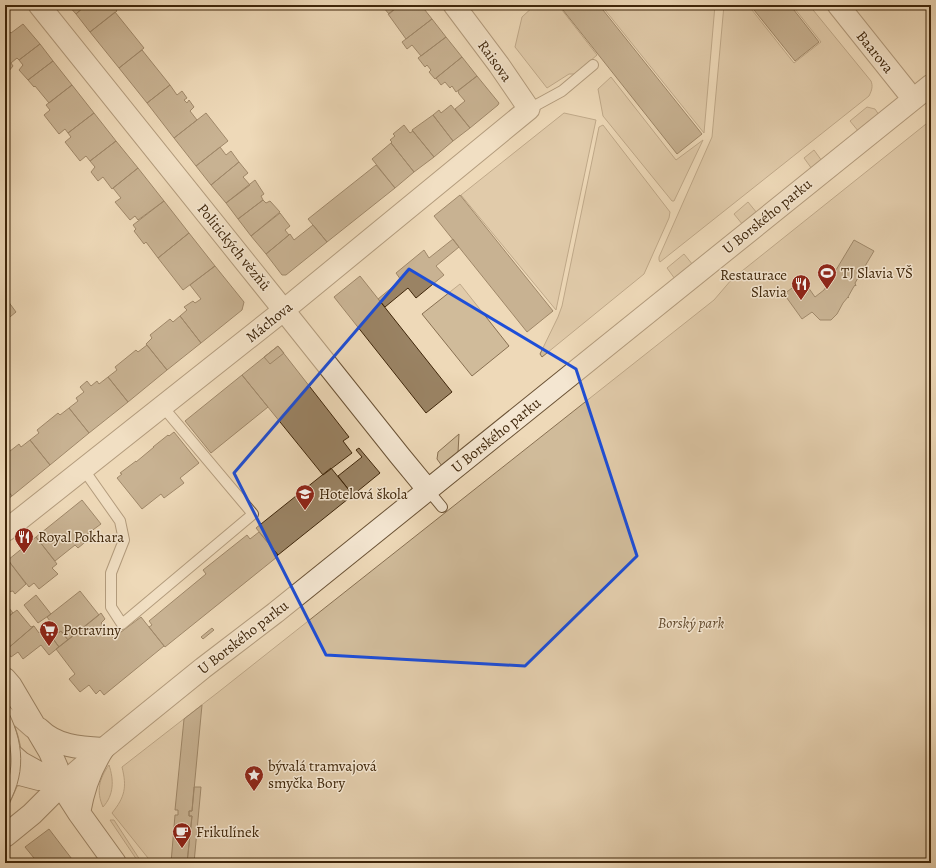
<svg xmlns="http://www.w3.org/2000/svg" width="936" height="868" font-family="Alegreya,serif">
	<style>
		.green { fill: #d0bb9a; stroke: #887052 }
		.building { fill: #9a8364; stroke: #3f260a }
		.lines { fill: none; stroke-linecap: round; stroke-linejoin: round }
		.lane-casing { stroke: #6b5336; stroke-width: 12 }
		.street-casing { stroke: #6b5336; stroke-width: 23 }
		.secondary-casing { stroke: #3f260a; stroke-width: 24 }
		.lane { stroke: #f4e6d1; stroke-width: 10 }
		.street { stroke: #f4e6d1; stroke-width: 21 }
		.secondary { stroke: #f4e6d1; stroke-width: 22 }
		.tram { stroke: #3f260a; stroke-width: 1 }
		.marked { fill: none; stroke: #1d4ed8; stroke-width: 3; stroke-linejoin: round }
		.labels { text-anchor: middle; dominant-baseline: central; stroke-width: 3; stroke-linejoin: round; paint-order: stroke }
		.street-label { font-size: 15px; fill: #3f260a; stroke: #f4e6d1 }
		.poi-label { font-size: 15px; fill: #3f260a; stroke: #f4e6d1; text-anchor: start }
		.park-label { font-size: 15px; font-style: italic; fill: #634b2e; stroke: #f4e6d1 }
	</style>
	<rect width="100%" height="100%" fill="#eed9b8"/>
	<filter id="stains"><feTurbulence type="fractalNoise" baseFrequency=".005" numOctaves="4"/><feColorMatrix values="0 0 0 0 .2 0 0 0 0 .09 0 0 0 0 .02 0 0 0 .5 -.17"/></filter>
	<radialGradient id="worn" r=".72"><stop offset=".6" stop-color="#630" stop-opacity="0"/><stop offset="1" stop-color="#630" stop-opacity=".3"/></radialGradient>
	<path class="green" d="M535,5h23l39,50 -22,19h-6l-22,14 -32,-41 7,-30z
		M601,5h114l-11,128z
		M724,5h24l46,58 27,-21 -26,-33 4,-4h10l62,76c2,5 1,9 -2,15l-209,166 -1,-2v-3l53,-120z
		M611,77l65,83 27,-20 -29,61h-2l-69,-85 -5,-27z
		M867,107l8,2 4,6 -20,17 -9,-11z
		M564,113l32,7 -40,190 -95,-115z
		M931,120v743h-779l-40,-50c13,-16 15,-26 10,-46l99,-77 493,-390 18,-21z
		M603,125l67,87 -1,6 -25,56 -102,83 -2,-3 18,-37 4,-11 37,-179z
		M814,150l8,11 -10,8 -8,-11z
		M748,202l9,11 -14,12 -9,-11z
		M684,254l9,11 -18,14 -8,-11z
		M460,284l49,62 -37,30 -50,-62z
		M459,434l-1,19 -16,13 -5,-7 1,-7z
		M109,765c5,15 5,30 -6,42 -7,-16 -4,-28 6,-42z
		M110,820h4l28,43h-3z"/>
	<path class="building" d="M68,5h18l-10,9z
		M86,5h27l4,6 -27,21 -14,-18z
		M385,5h15l-11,9 -6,-7z
		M400,5h21l11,14 -26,20 -18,-25z
		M559,5h40l103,129 -25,20z
		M750,5h40l29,37 -24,19z
		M115,12l29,36 -25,20 -29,-36z
		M432,19l14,18 -25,19 -9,-11 -5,4 -5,-7z
		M23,24l17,20 -21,16 -2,-2 -6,5 2,3 -5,6 -3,-4v-34l4,-3 2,2z
		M446,37l16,20 -27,22 -6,-7 2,-2 -4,-5 -2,2 -7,-9z
		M40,44l13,17 -25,19 -9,-10 4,-5 -4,-5z
		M142,50l28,35 -23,18 -28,-35z
		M462,57l15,19 -21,16 -4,-6 -2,2 -5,-6 -4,3 -5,-7z
		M53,61l19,24 -23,18 -14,-17 -1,1 -6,-7z
		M477,76l22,27 -1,2 -28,23 -15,-19 10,-8 -6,-7 -1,-3z
		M72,85l22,28 -26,20 -3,-4 -6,5 -15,-19 6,-5 -4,-5z
		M170,85l7,10 5,-4 5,7 -3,2 3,3 2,-3 5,7 -4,4 7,9 -23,18 -27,-35z
		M451,105l19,23 -17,13 -20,-26 6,-5 2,3z
		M94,113l22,28 -26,20 -4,-5 -6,5 -15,-19 6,-5 -3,-4z
		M206,113l22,28 -32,25 -22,-28z
		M433,115l20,26 -19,16 -22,-27z
		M404,125l6,8 3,-2 -1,-1 22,27 -20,15 -23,-29 1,-1 -2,-2 5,-4 -2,-2z
		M116,141l22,27 -26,21 -9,-12 -5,4 -7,-9 4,-5 -5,-6z
		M391,143l23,29 -19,16 -23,-29z
		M220,147l6,8 5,-4 8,11 -28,23 -15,-19z
		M239,162l9,11 -5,4 7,8 -24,18 -15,-18z
		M376,165l19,23 -68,54 -19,-23z
		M138,168l26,33 -26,19 -3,-4 -5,4 -15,-18 6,-4 -8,-10z
		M255,180l9,14 -3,2 2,4 -25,19 -12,-16z
		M460,195l93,116 -26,21 -93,-116z
		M263,200l3,3 4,-2 10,11 -29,24 -13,-17z
		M164,201l25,32 -31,25 -12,-16 -2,2 -10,-13 2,-2 -3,-4z
		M280,213l10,13 -5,4 4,5 -23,19 -15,-18z
		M313,225l14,17 -41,33h-4l-16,-21 24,-20 4,6z
		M189,233l26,33 -32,24 -25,-32z
		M453,239l6,8 -23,19 8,9 -28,23 -8,-10 -23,19 -7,-8 23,-19 -5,-7 28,-23 5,8z
		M854,240l20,11 -19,32 1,3 -1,-1 -2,3 -5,9 1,1 -1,-1 -5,6 -6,11 -6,6h-11l-8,-8 -10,7 -18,-25 19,-14 12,17 9,-7z
		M215,266l29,36 -2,8 -41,33 -21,-27 7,-6 -3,-3 9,-6 2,2 6,-4 -11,-14z
		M360,276l92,116 -26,21 -92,-116z
		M5,297l11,15 -11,9z
		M180,316l21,27 -34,27 -21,-26 6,-6 -2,-3 20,-16 3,3z
		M147,345l20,25 -39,32 -20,-25 9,-7 -2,-3 21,-17 2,2z
		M278,346l71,91 -6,4 9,12 -29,22 -81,-100z
		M278,346l6,7 -14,11 -6,-7z
		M242,375l26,32 -57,46 -26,-32z
		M108,377l20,25 -39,31 -20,-25 9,-7 -2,-3 8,-6 -4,-5 7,-6 4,5 6,-5 2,3z
		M69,408l20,25 -39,32 -20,-25 9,-7 -2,-3 21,-17 2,2z
		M174,432l25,31 -19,15 4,5 -20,15 -3,-4 -19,15 -25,-31 5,-4 -2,-1 16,-12v1l18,-15h-1l15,-12 1,1z
		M30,440l20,25 -38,31 -7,-8v-33l14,-11 2,3z
		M359,448l21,25 -27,22 -15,-19 24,-19 -6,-7z
		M331,468l22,27 -75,60 -22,-27z
		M5,488l7,8 -7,5z
		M82,500l19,24 -15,11 3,4 -11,9 -3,-3 -20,16 -19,-24z
		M259,532l19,23 -2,2h1l-112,90 -16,-20 3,-2 -3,-4 57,-47 -3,-4 44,-35 3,4z
		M36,537l21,27 -5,4 6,6 -19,15 -5,-6 -5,4 -21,-27z
		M8,560l18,24 -11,10 -2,-3 -5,1 -3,-4v-26z
		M80,591l19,24 -31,25 -7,-9 -2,2 -12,-16z
		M36,595l15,19 -13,9 -14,-18z
		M5,603l8,10 -8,6z
		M17,610l14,17 3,-1 -28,24 -1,-31z
		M101,613l4,6 -4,4 12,15 28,-21 23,29 -60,49 -4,-5 -4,4 -7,-9 -9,7 -11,-13 6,-5 -19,-25z
		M34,626l5,7 4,-3h3l13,17 -10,8 -8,-10 -18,14 -5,-7 -7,5 -5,-7z
		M212,628l2,2 -11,9 -2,-2z
		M61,631l7,9 -9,7 -7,-10z
		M202,705l-10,106h-3v5h3l-5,47h-16l4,-48h3v-5h-3l9,-91z
		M194,787h7l-7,76h-7l5,-47h-3v-5h3z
		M49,829l16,21 10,13h-37l-13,-16z"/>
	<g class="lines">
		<defs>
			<path id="lane" d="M529,109l33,-18 31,-26
				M84,470l36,51 4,19 -13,33v34l11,17 131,-110 -90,-107
				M428,490l14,17
				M5,710l25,22
				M5,717c6,13 10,25 11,38
				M5,800l7,-16 3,-11"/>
			<path id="street" d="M39,5l235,293 126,158 28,34
				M838,5l75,94
				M5,531l279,-221 245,-201 -30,-44 -45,-60
				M61,785l42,-36 100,-81 72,-55 656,-528"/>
			<path id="secondary" d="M5,679l6,7 39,66 7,16 4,17 18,28 36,50
				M39,729c17,17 40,19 64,20
				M5,749l16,14 40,22
				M5,775l15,-1 19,5
				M79,813c4,-23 11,-44 24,-64
				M5,836l27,-22 29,-29"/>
		</defs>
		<use href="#lane" class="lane-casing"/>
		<use href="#street" class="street-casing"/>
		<use href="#secondary" class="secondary-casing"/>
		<use href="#lane" class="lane"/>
		<use href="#street" class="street"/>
		<use href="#secondary" class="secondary"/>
		<path class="tram" d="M5,706c20,35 22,70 0,104
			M5,726c7,21 9,43 0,64"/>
	</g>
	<path d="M0 0H936V868H0ZM409,269l167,100 61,187 -112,110 -199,-11 -92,-182z" fill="#eed9b8" fill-opacity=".55" fill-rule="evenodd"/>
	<path class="marked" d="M409,269l167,100 61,187 -112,110 -199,-11 -92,-182z"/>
	<defs>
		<symbol id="stadium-pin" viewBox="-11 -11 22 30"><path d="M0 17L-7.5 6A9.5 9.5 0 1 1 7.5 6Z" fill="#8f2418" stroke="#f4e6d1"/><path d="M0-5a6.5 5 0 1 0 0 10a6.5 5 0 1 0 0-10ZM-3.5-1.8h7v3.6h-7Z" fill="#fff"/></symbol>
		<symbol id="restaurant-pin" viewBox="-11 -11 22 30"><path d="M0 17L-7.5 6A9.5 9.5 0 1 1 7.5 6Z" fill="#8f2418" stroke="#f4e6d1"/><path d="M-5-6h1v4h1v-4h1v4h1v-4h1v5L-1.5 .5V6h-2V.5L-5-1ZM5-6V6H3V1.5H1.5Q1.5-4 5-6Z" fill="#fff"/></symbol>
		<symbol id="school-pin" viewBox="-11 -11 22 30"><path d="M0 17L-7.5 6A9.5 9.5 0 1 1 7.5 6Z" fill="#8f2418" stroke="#f4e6d1"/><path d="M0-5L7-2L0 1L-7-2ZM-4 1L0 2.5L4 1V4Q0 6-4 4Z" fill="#fff"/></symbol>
		<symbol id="supermarket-pin" viewBox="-11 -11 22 30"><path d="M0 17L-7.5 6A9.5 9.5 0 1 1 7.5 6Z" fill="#8f2418" stroke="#f4e6d1"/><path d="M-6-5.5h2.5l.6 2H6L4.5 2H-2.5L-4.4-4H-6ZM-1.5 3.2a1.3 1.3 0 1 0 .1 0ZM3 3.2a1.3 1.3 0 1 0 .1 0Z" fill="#fff"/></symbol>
		<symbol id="sight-pin" viewBox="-11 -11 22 30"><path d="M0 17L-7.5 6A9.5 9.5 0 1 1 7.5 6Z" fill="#8f2418" stroke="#f4e6d1"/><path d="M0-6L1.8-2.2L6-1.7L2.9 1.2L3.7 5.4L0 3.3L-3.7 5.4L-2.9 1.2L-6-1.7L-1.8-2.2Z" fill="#fff"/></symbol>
		<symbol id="cafe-pin" viewBox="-11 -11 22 30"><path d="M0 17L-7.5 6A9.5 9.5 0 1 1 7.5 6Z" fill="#8f2418" stroke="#f4e6d1"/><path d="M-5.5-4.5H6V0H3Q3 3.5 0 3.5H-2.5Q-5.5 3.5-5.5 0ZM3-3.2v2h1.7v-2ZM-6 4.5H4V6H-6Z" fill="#fff"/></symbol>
	</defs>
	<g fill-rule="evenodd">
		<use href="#stadium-pin" x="816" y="262" width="22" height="30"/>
		<use href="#restaurant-pin" x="790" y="273" width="22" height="30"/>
		<use href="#school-pin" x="294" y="483" width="22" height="30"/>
		<use href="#restaurant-pin" x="13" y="526" width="22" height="30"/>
		<use href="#supermarket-pin" x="38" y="619" width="22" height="30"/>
		<use href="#sight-pin" x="243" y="764" width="22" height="30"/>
		<use href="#cafe-pin" x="171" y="821" width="22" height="30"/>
	</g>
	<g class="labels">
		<g class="street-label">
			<text transform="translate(875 52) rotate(51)">Baarova</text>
			<text transform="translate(495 61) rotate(54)">Raisova</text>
			<text transform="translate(767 216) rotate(-39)">U Borského parku</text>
			<text transform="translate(234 247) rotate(51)">Politických vězňů</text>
			<text transform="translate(269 322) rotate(-39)">Máchova</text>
			<text transform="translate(496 435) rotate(-39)">U Borského parku</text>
			<text transform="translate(243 637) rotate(-38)">U Borského parku</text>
		</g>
		<g class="poi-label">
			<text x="841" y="273">TJ Slavia VŠ</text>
			<text x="787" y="275" text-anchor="end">Restaurace<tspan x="787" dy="17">Slavia</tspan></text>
			<text x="319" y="494">Hotelová škola</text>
			<text x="38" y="537">Royal Pokhara</text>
			<text x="63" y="630">Potraviny</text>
			<text x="268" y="766">bývalá tramvajová<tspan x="268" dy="17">smyčka Bory</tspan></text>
			<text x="196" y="832">Frikulínek</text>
		</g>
		<g class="park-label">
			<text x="691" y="623">Borský park</text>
		</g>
	</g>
	<rect width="936" height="868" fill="none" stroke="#eed9b8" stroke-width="20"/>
	<rect x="6" y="6" width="924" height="856" fill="none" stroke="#3f260a" stroke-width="2"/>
	<rect x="10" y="10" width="916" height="848" fill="none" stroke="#3f260a"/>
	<rect width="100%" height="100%" filter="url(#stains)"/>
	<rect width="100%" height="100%" fill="url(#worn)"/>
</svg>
